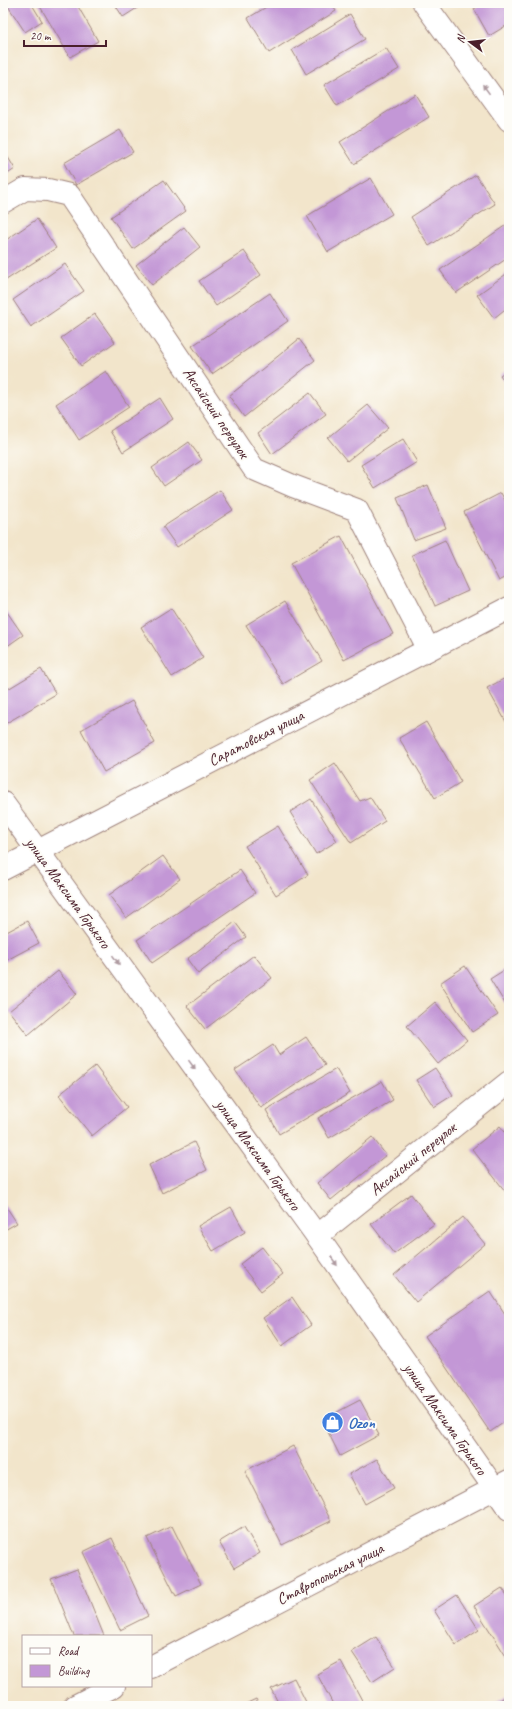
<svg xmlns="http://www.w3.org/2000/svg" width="512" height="1709" font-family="Caveat,sans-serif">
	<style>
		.building { fill: #c397d6 }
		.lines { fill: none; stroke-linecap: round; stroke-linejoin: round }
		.minor-casing { stroke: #9e827b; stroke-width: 24 }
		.major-casing { stroke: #9e827b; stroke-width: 24 }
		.minor { stroke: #fff; stroke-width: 22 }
		.major { stroke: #fff; stroke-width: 22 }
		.oneway { fill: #ae9aa0 }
		.labels { text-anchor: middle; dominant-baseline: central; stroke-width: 4; stroke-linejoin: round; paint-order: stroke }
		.street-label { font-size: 16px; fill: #4a1f2b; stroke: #fdfcf7 }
		.shop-label { font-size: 16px; font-weight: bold; fill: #366cbe; stroke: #fdfcf7; text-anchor: start }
	</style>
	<rect width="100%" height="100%" fill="#fdfcf7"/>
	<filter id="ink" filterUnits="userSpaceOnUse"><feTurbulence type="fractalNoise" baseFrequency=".025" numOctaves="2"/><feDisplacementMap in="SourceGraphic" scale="8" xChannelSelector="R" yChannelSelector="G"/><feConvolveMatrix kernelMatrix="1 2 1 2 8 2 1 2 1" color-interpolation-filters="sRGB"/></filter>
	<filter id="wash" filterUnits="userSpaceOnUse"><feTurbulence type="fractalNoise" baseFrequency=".012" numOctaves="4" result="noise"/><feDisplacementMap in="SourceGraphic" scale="16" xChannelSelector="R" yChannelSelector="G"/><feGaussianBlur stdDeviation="0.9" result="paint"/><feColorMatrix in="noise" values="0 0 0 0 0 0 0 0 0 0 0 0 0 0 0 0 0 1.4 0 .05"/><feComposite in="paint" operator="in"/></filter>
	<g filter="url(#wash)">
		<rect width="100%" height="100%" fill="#f2e5cb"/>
		<g id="blocks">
			<path class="building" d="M6,3h25l11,18 -17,11z
				M38,3h38l22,38 -28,16z
				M114,3h31l-22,14z
				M273,3h58l5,8 -67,42 -21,-35z
				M483,3h26v21l-20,12 -15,-27z
				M350,14l15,25 -59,35 -14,-24z
				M386,48l13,21 -62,37 -13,-21z
				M415,94l14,23 -75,47 -14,-22z
				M120,130l13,22 -57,33 -12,-22z
				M3,149l12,20 -12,8z
				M476,175l19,29 -66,42 -18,-29z
				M371,178l21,36 -64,38 -21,-36z
				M164,180l22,31 -53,38 -22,-32z
				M37,219l19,29 -53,34v-40z
				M509,223v34l-53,36 -16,-23z
				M184,227l16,20 -48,38 -16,-20z
				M244,251l17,24 -45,31 -17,-25z
				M65,264l19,27 -53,36 -18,-27z
				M509,272v34l-15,12 -17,-23z
				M270,293l18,28 -76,53 -20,-28z
				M95,314l20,28 -34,24 -20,-28z
				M299,339l16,21 -71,57 -15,-21z
				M509,369v19l-9,-13z
				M106,371l23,36 -50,33 -23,-36z
				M310,393l16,21 -54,40 -14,-21z
				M160,398l13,21 -50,33 -13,-21z
				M368,405l20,23 -41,33 -19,-23z
				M403,439l14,23 -42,26 -14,-23z
				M189,442l13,18 -38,26 -12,-18z
				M428,485l18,43 -32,12 -17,-42z
				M220,490l13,20 -56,37 -14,-20z
				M501,493l8,15v68l-10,5 -35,-69z
				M341,536l52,98 -49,26 -53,-97z
				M445,540l23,51 -33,15 -23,-51z
				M285,601l37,60 -39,23 -37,-59z
				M171,608l32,50 -31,19 -31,-50z
				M7,612l16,23 -20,14v-34z
				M41,669l15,25 -53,31v-33z
				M509,676v51l-22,-39z
				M132,701l23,42 -51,29 -23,-42z
				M426,722l35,60 -26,16 -36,-60z
				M335,763l25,38 10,-4 15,24 -34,22 -41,-63z
				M311,799l26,42 -21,13 -26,-42z
				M278,826l30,49 -32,20 -31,-49z
				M163,856l17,23 -54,39 -17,-23z
				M240,870l15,23 -103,70 -15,-23z
				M27,921l12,22 -36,19v-28z
				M235,922l11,15 -48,37 -11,-15z
				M254,955l18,23 -67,51 -18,-23z
				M465,966l33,49 -26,17 -32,-49z
				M509,967v43l-19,-31z
				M58,971l19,23 -49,41 -19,-24z
				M435,1002l32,38 -29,24 -31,-38z
				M306,1037l19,28 -64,43 -26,-38 38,-25 6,10z
				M95,1066l32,41 -35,29 -33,-41z
				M435,1068l18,27 -19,12 -18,-27z
				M336,1069l14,24 -71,41 -13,-24z
				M382,1081l11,19 -64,38 -11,-20z
				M500,1126l9,11v59l-37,-47z
				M372,1137l14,18 -55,45 -14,-17z
				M194,1142l13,28 -45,23 -13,-28z
				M411,1194l23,30 -40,30 -23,-30z
				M3,1202l14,21 -14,8z
				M231,1207l14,25 -32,19 -15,-25z
				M463,1217l22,27 -69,58 -22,-27z
				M262,1247l21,27 -22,17 -21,-27z
				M490,1291l19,29v99l-19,13 -65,-96z
				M292,1297l19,28 -29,21 -19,-28z
				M360,1400l19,35 -39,21 -18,-36z
				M293,1446l38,75 -49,24 -37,-74z
				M377,1459l17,29 -29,16 -16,-30z
				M172,1526l29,58 -25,12 -29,-58z
				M244,1527l16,26 -26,15 -15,-26z
				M112,1538l36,78 -28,14 -37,-78z
				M77,1569l27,67h-30l-23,-57z
				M502,1588l7,10v63l-35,-55z
				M457,1595l22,35 -23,15 -22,-35z
				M376,1637l19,30 -23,15 -20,-30z
				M341,1661l24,45h-31l-17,-32z
				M294,1678l14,28h-28l-9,-17z
				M509,1694v12h-18z
				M256,1699l4,7h-19z"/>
		</g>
	</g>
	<g filter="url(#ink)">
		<use href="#blocks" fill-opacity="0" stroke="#9e827b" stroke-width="1"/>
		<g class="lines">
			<defs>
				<path id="minor" d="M3,202l22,-13 23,1 21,5 185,274 39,17 64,24 71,138
					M3,869l506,-261
					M317,1236l192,-154
					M151,1667l358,-186
					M75,1706l39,-20"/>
				<path id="major" d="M424,3l85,117
					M3,803l314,433 192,273"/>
			</defs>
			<use href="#minor" class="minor-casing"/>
			<use href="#major" class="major-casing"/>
			<use href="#minor" class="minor"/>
			<use href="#major" class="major"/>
		</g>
		<defs><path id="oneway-solid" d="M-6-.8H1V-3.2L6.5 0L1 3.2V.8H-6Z"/></defs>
		<g class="oneway">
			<use href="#oneway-solid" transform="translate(486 89) rotate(-126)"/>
			<use href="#oneway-solid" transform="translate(116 960) rotate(54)"/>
			<use href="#oneway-solid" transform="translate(192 1065) rotate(54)"/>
			<use href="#oneway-solid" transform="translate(334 1261) rotate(55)"/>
		</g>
	</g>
	<defs>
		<symbol id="shop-disc" viewBox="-11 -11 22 22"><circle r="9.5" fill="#3f7fe0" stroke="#fdfcf7"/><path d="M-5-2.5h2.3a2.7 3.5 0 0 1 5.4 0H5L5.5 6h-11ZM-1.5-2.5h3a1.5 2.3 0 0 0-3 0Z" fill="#fff"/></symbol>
	</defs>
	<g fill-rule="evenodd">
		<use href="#shop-disc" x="320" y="1410" width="25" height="25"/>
	</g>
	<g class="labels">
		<g class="street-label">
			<text transform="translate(216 413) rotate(56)">Аксайский переулок</text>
			<text transform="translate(256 738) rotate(-27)">Саратовская улица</text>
			<text transform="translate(68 893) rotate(54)">улица Максима Горького</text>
			<text transform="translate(258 1155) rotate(54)">улица Максима Горького</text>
			<text transform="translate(413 1159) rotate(-39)">Аксайский переулок</text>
			<text transform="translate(445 1419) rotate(55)">улица Максима Горького</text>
			<text transform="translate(330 1574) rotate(-27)">Ставропольская улица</text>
		</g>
		<g class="shop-label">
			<text x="348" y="1423">Ozon</text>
		</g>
	</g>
	<rect width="512" height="1709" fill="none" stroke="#fdfcf7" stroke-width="16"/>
	<rect x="22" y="1635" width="130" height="52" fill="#fdfcf7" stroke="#b5a4a5"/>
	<rect x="30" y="1648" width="20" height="6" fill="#ffffff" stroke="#b5a4a5"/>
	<text x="58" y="1655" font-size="12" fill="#4a1f2b">Road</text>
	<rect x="30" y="1665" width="20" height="12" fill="#c397d6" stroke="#b5a4a5"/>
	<text x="58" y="1675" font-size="12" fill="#4a1f2b">Building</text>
	<g transform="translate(470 42) rotate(285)" stroke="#fdfcf7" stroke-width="3" paint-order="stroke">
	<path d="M0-3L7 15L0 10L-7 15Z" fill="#4a1f2b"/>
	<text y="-6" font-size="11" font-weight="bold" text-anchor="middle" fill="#4a1f2b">N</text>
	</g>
	<path d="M24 40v6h82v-6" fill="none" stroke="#4a1f2b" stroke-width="2"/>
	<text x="30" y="40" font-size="12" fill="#4a1f2b" stroke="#fdfcf7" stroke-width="3" paint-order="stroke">20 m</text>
</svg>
